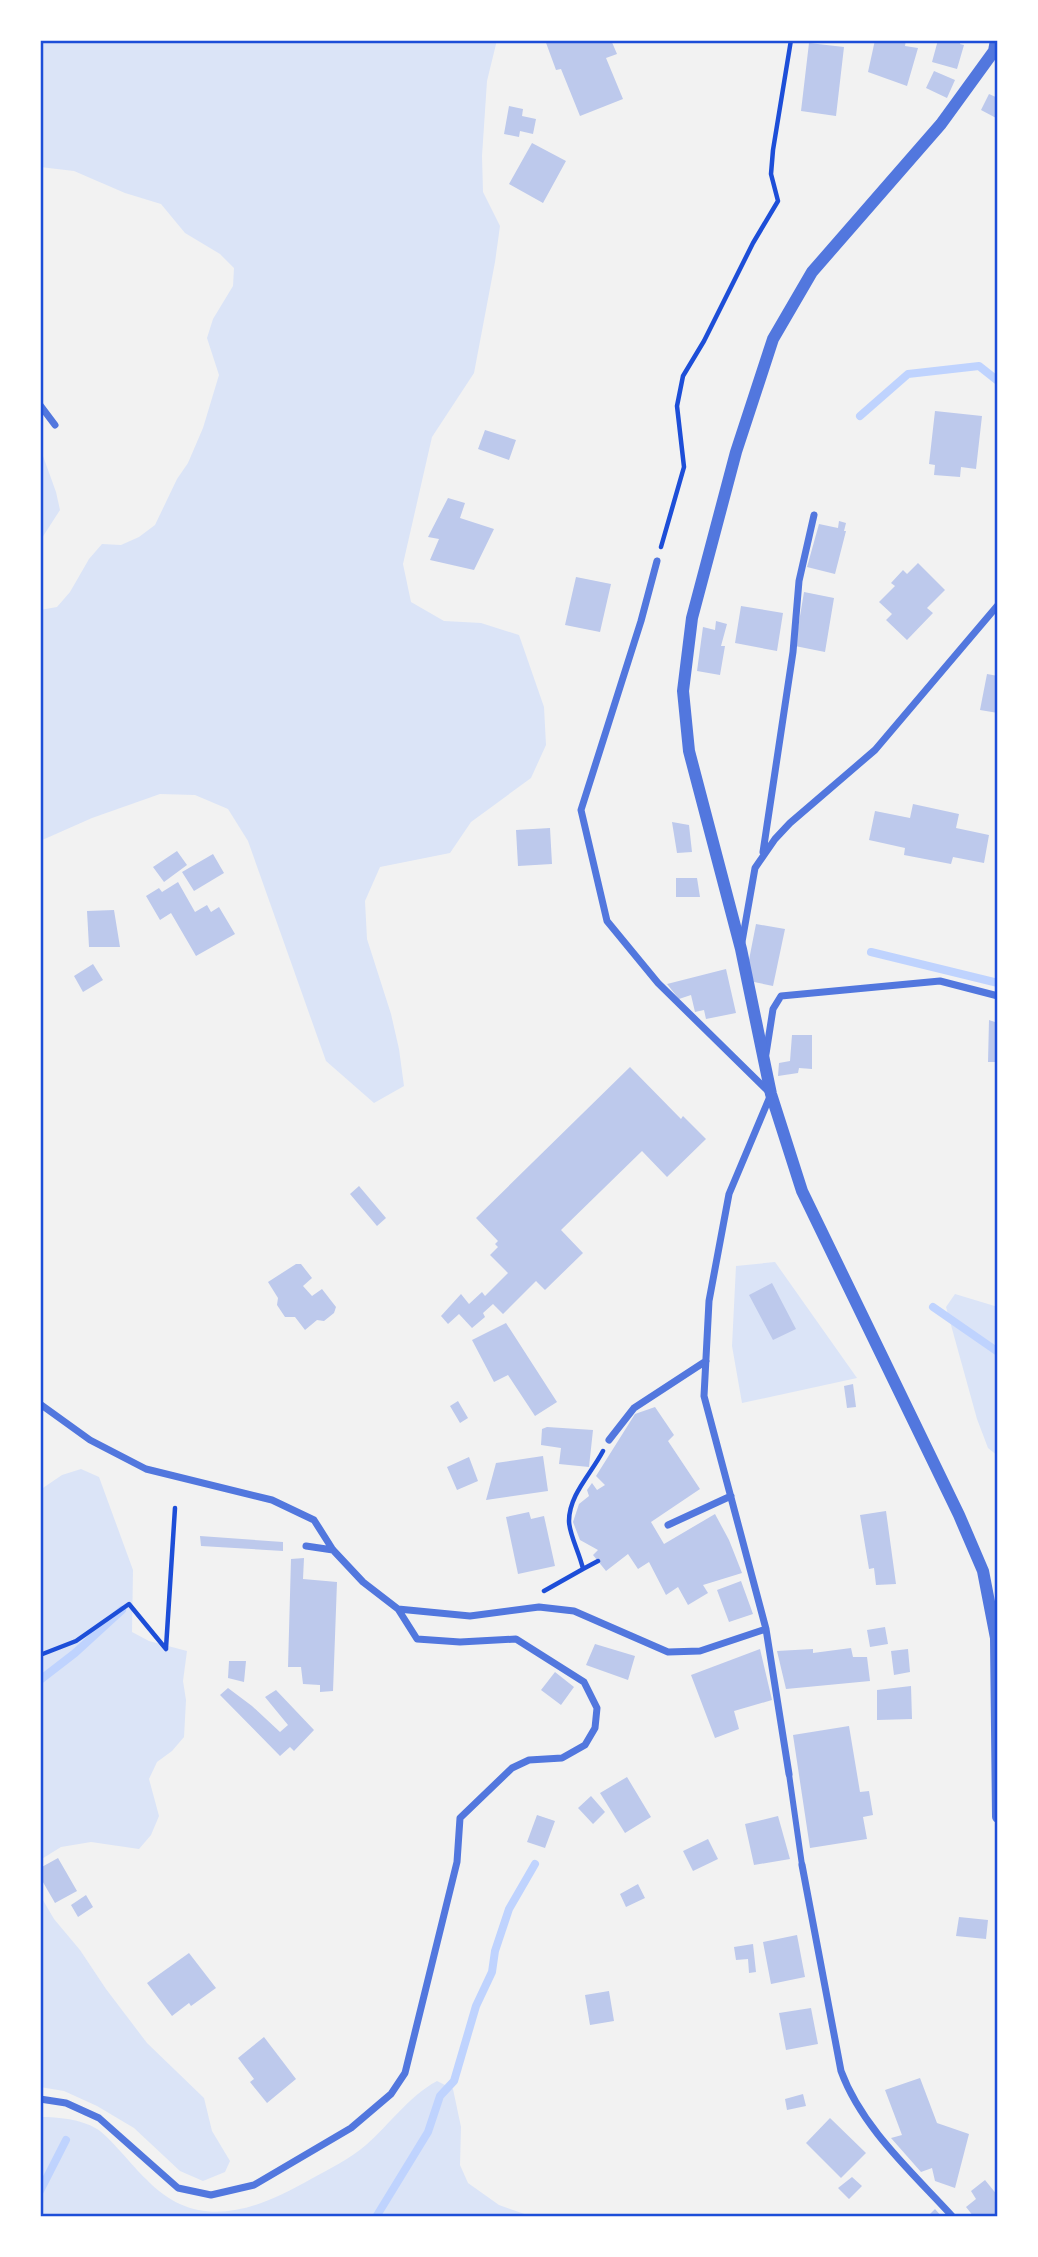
<svg xmlns="http://www.w3.org/2000/svg" width="1038" height="2257" font-family="'Libre Baskerville',serif">
	<style>
		.green { fill: #dbe4f7 }
		.lines { fill: none; stroke-linecap: round; stroke-linejoin: round }
		.stream { stroke: #bfd3fe; stroke-width: 8 }
		.building { fill: #bdc9ec }
		.path { stroke: #1d4ed8; stroke-width: 4.5 }
		.pedestrian { stroke: #5277de; stroke-width: 6 }
		.minor { stroke: #5277de; stroke-width: 7 }
		.tertiary { stroke: #5277de; stroke-width: 12 }
		.neatline { fill: none; stroke: #1d4ed8; stroke-width: 2.5 }
	</style>
	<rect width="100%" height="100%" fill="#f2f2f2"/>
	<path class="green" d="M40,40h457l-10,41 -5,75 1,36 17,34 -5,36 -21,111 -42,64 -29,127 8,38 33,19 37,2 38,12 25,72 2,38 -15,33 -60,44 -21,31 -70,14 -15,34 2,38 24,75 8,35 5,37 -30,17 -48,-42 -78,-220 -20,-32 -33,-14 -35,-1 -68,24 -52,23v-231l17,-3 13,-15 19,-33 13,-15 19,1 18,-8 16,-12 22,-46 11,-16 15,-35 16,-53 -12,-37 6,-19 20,-33 1,-18 -14,-14 -35,-21 -24,-29 -36,-11 -51,-22 -34,-4z
		M40,431l3,25 13,36 4,18 -20,31z
		M775,1262l82,116 -115,25 -10,-57 4,-80z
		M955,1294l43,13v149l-10,-8 -11,-29 -31,-112z
		M81,1469l18,8 34,93 -1,62 17,9 38,10 -4,30 3,19 -2,37 -12,14 -15,11 -8,17 10,37 -8,19 -12,14 -48,-7 -30,5 -21,13v-370l22,-15z
		M40,1895l14,24 26,31 26,39 41,54 57,55 8,33 18,30 -5,11 -22,9 -23,-10 -46,-43 -37,-22 -33,-15 -24,-4z
		M437,2081l16,8 8,38 -1,38 8,18 31,22 34,12h-493v-100c18,0 41,2 57,12 12,7 37,39 49,50 51,54 109,32 165,0 18,-10 39,-20 55,-34 24,-21 42,-48 71,-64z"/>
	<g class="lines">
		<path class="stream" d="M860,416l48,-42 71,-8 19,15
			M871,952l127,31
			M933,1307l65,45
			M40,1680l35,-27 47,-43
			M40,2191l26,-51
			M376,2217l52,-85 12,-36 14,-15 22,-75 16,-34 3,-21 14,-42 26,-45"/>
	</g>
	<path class="building" d="M545,40h66l6,14 -11,4 17,41 -43,17 -19,-47 -5,1z
		M875,40h31l-1,6 13,2 -11,38 -39,-14z
		M938,40h23l-1,4 4,1 -7,24 -25,-7z
		M809,43l35,4 -8,69 -35,-5z
		M934,71l21,9 -8,18 -21,-10z
		M989,94l9,4v21l-17,-9z
		M509,106l14,3 -1,7 14,3 -3,15 -13,-3 -1,6 -15,-3z
		M532,143l34,18 -23,42 -34,-19z
		M935,411l47,5 -6,53 -15,-2 -1,10 -26,-2 1,-10 -6,-1z
		M485,430l31,10 -7,20 -31,-11z
		M448,498l17,5 -5,15 34,11 -20,41 -44,-10 9,-21 -11,-2z
		M839,521l7,2 -2,8h2l-11,43 -28,-7 12,-43 19,4z
		M918,563l27,27 -18,18 6,5 -26,27 -21,-20 6,-6 -13,-12 16,-16 -4,-3 12,-13 4,4z
		M576,577l35,7 -11,48 -35,-7z
		M804,592l30,6 -9,54 -30,-6z
		M741,606l42,7 -6,38 -42,-8z
		M716,621l11,3 -6,22h4l-5,29 -23,-4 6,-44 12,3z
		M987,674l11,2v37l-18,-3z
		M913,804l46,10 -3,14 33,7 -5,28 -31,-6 -2,7 -47,-9 1,-7 -36,-8 6,-29 35,7z
		M672,822l17,3 3,27 -15,1z
		M550,828l2,36 -34,2 -2,-36z
		M177,851l10,14 -23,17 -11,-15z
		M213,854l11,19 -30,18 -12,-19z
		M676,878h21l3,19h-24z
		M178,882l17,30 12,-7 4,7 8,-5 16,27 -39,22 -25,-43 -11,7 -14,-24 13,-8 3,4z
		M114,910l6,37h-31l-2,-36z
		M756,924l29,5 -12,57 -19,-4 -6,-17z
		M93,964l10,16 -20,12 -9,-16z
		M726,969l10,44 -30,6 -2,-9 -9,2 -4,-17 -12,4 -12,-15z
		M989,1020l9,3v39h-10z
		M792,1035h20v34l-13,-1 -1,5 -20,3 1,-13 11,-2z
		M630,1067l51,52 2,-3 23,23 -39,38 -25,-26 -81,79 22,23 -38,37 -9,-9 -33,33 -10,-10 -10,9 2,4 -13,11 -13,-14 -11,10 -7,-8 20,-22 8,10 13,-12 3,4 23,-23 -18,-18 8,-8 -3,-3 3,-3 -22,-23z
		M359,1186l27,32 -9,8 -27,-32z
		M296,1264h5l11,14 -9,8 9,10 10,-7 14,18 -2,6 -10,8 -7,-1 -12,10 -10,-13h-10l-8,-12 1,-7 -10,-16z
		M772,1283l24,46 -23,11 -24,-45z
		M506,1323l51,79 -22,14 -27,-41 -14,7 -22,-42z
		M853,1384l3,23 -9,1 -3,-22z
		M458,1401l10,17 -8,5 -10,-17z
		M655,1407l19,28 -6,6 32,48 -49,33 13,22 51,-30 14,26 13,33 -39,12 5,8 -20,12 -10,-18 -12,8 -17,-33 -11,7 -10,-15 -22,17 -13,-16 5,-5 -18,-10 -7,-18 6,-18 10,-8 -2,-6 5,-7 5,7 8,-5 -9,-9 39,-62z
		M547,1427l46,3 -4,37 -30,-3 2,-16 -20,-3 1,-16z
		M543,1456l5,35 -62,9 10,-37z
		M469,1457l9,24 -21,9 -10,-23z
		M886,1511l10,73 -20,1 -2,-17 -5,1 -9,-54z
		M529,1512l2,7 13,-3 11,50 -37,8 -12,-57z
		M200,1536l83,6v9l-82,-5z
		M304,1558l-1,21 34,3 -4,109 -13,1v-7l-17,-1 -2,-17h-13l3,-108z
		M741,1581l12,33 -24,8 -12,-32z
		M885,1627l3,17 -18,3 -3,-17z
		M595,1644l40,12 -7,24 -42,-15z
		M851,1648l2,9h14l3,24 -84,8 -9,-38 36,-2v4z
		M760,1649l12,51 -38,11 5,18 -24,9 -24,-63z
		M908,1649l2,23 -16,3 -3,-24z
		M229,1661h17l-2,21 -16,-4z
		M555,1672l19,15 -13,18 -20,-15z
		M911,1686l1,33 -35,1v-30z
		M228,1688l24,18 28,26 8,-7 -23,-28 11,-7 38,40 -20,21 -4,-4 -10,9 -60,-61z
		M849,1726l11,66 9,-1 4,24 -10,2 4,22 -57,9 -17,-113z
		M627,1777l24,40 -26,16 -25,-40z
		M591,1796l14,16 -12,12 -15,-16z
		M537,1815l18,6 -10,27 -18,-6z
		M778,1816l12,43 -36,6 -9,-41z
		M708,1839l10,20 -25,12 -10,-20z
		M58,1858l19,33 -22,12 -15,-26v-9z
		M638,1884l7,14 -19,9 -6,-13z
		M86,1895l7,12 -15,10 -7,-12z
		M959,1917l29,3 -2,19 -30,-3z
		M797,1935l8,42 -34,7 -8,-42z
		M753,1944l3,28 -7,1 -1,-14 -12,1 -2,-13z
		M189,1953l27,35 -25,18 -2,-3 -17,13 -25,-33z
		M609,1991l5,30 -24,4 -5,-30z
		M811,2008l7,36 -32,6 -7,-37z
		M264,2037l32,42 -29,24 -17,-21 4,-3 -16,-21z
		M920,2078l17,45 32,11 -14,54 -20,-7 -3,-13 -11,4 -30,-34 11,-3 -17,-45z
		M803,2094l3,12 -19,4 -2,-11z
		M830,2118l36,35 -25,25 -35,-35z
		M852,2177l10,9 -13,13 -11,-11z
		M985,2180l13,16v21h-24l-8,-10 10,-8 -5,-8z
		M935,2209l7,8h-15z"/>
	<g class="lines">
		<path class="path" d="M661,547l23,-80 -7,-61 6,-30 21,-35 49,-98 25,-42 -7,-27 2,-24 18,-110
			M583,1569l15,-8
			M544,1591l39,-22c-3,-15 -14,-35 -14,-48 0,-26 22,-47 34,-70
			M166,1648l9,-140
			M40,1655l36,-14 53,-37 37,45"/>
		<path class="pedestrian" d="M789,1774l13,91"/>
		<path class="minor" d="M40,405l15,20
			M657,561l-16,60 -60,189 26,111 51,62 113,111 -42,100 -20,107 -5,95 62,233 23,145
			M763,852l30,-200 6,-71 15,-66
			M742,942l13,-74 20,-29 15,-16 85,-73 123,-145
			M766,1054l7,-45 8,-13 159,-15 58,15
			M40,1404l50,36 56,29 126,31 42,20 19,30 30,32 35,27 72,7 69,-9 35,4 94,41 32,-1 66,-22
			M609,1440l25,-32 72,-47
			M668,1525l63,-29
			M306,1546l27,4
			M802,1865l39,206c21,57 71,101 112,146
			M40,2099l26,4 33,15 79,70 33,7 43,-10 97,-57 40,-34 14,-21 52,-211 3,-44 52,-50 17,-8 33,-2 23,-13 10,-17 2,-20 -13,-26 -68,-43 -56,3 -43,-3 -19,-30"/>
		<path class="tertiary" d="M996,40l-2,11 -53,73 -129,148 -39,67 -37,113 -44,166 -9,73 6,60 52,198 30,145 31,97 157,324 24,56 13,67 2,179"/>
	</g>
	<rect width="1038" height="2257" fill="none" stroke="#ffffff" stroke-width="84"/>
	<rect x="42" y="42" width="954" height="2173" class="neatline"/>
</svg>
